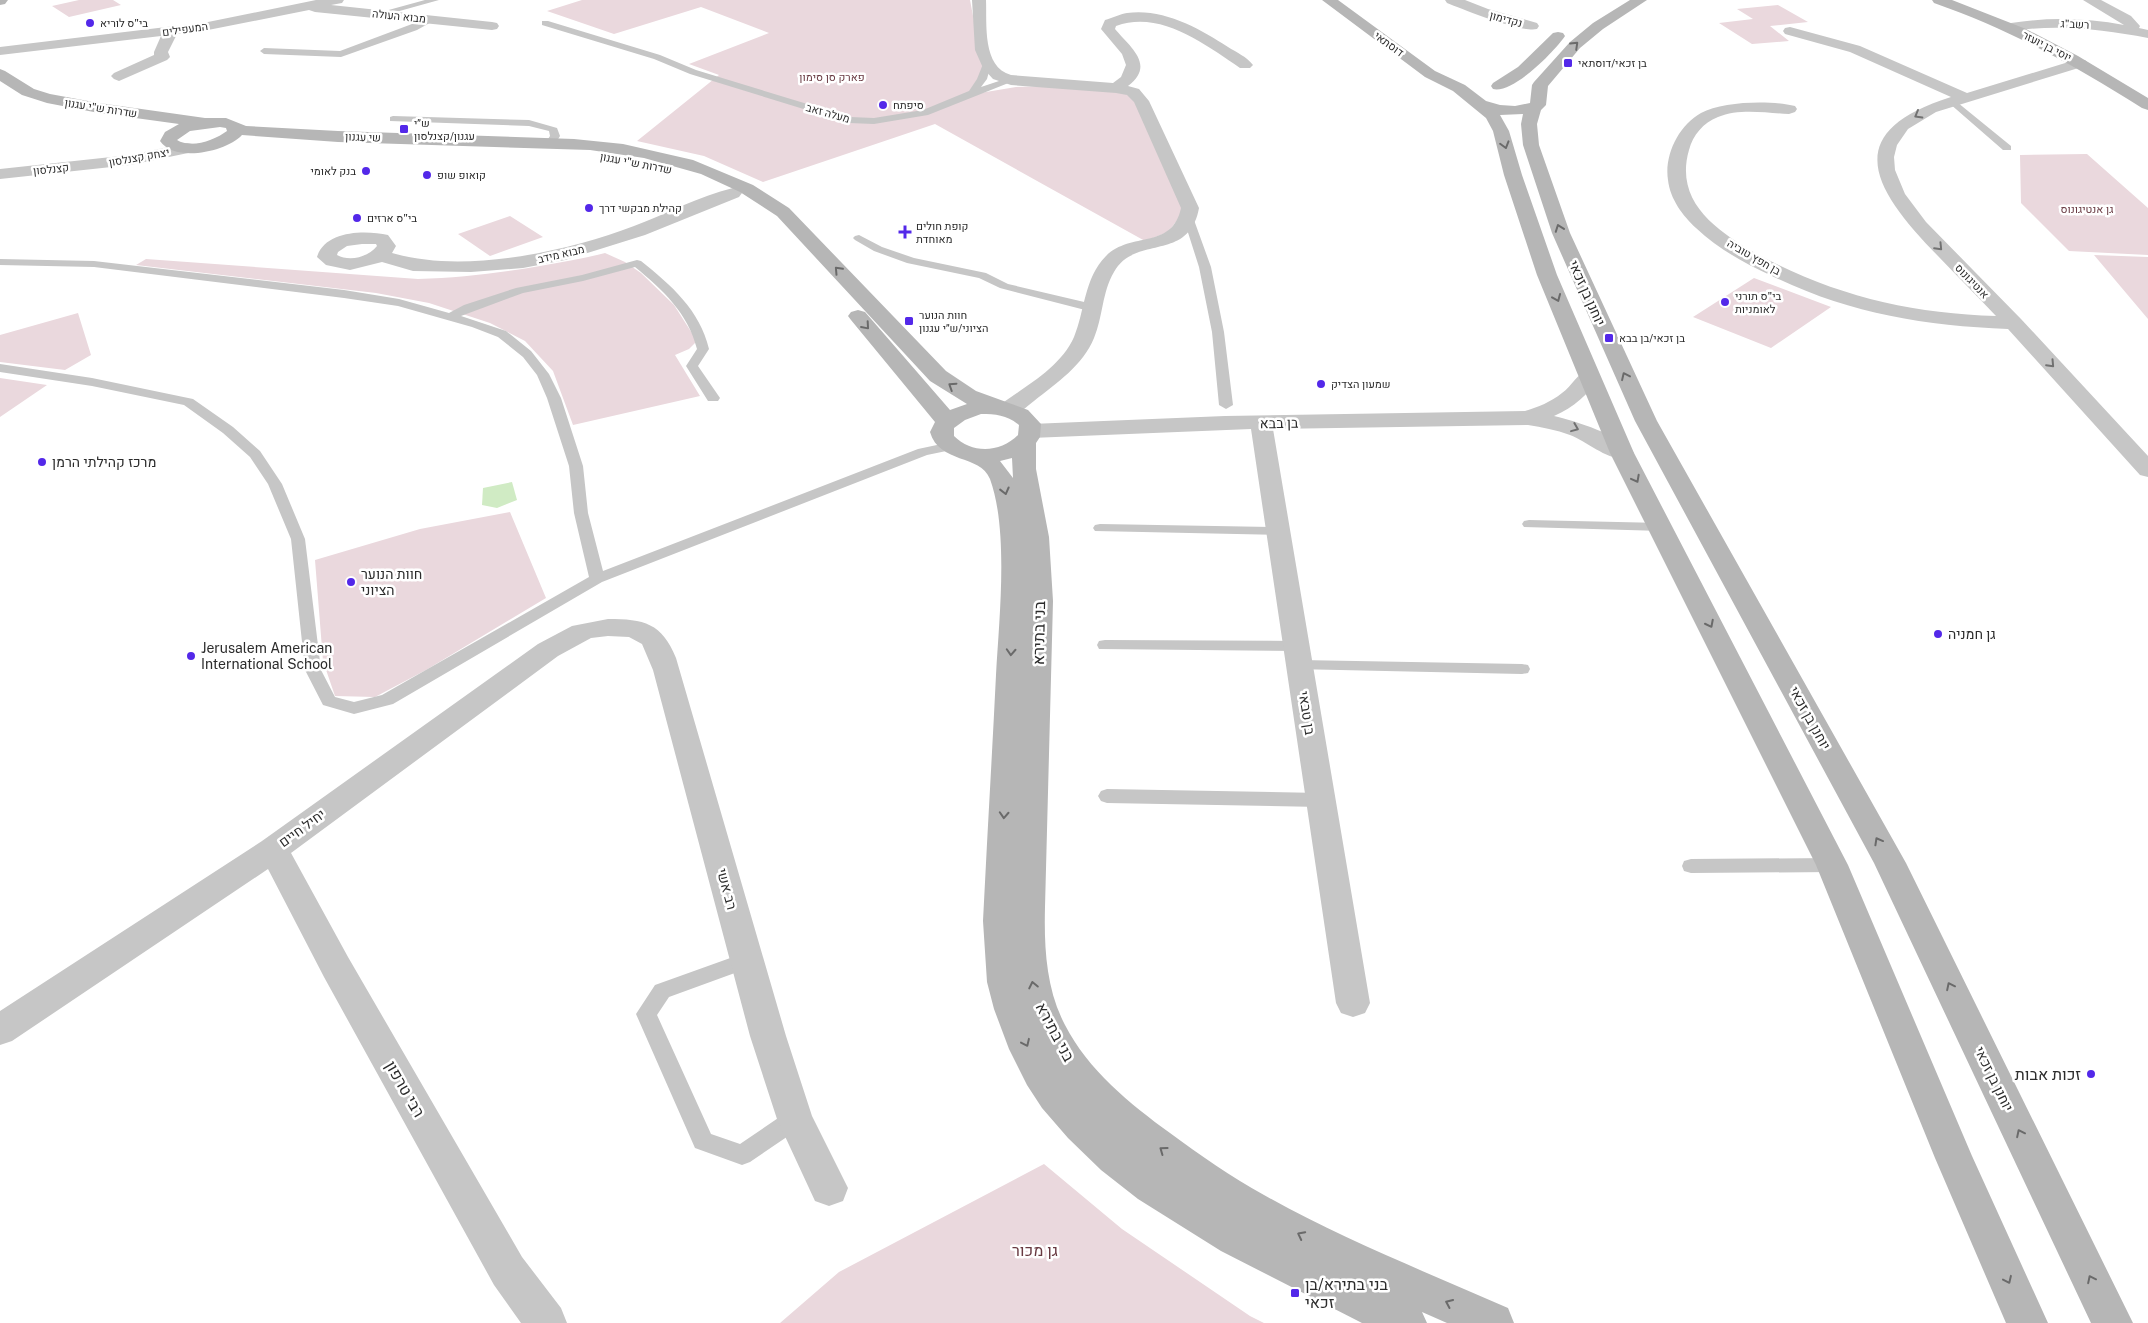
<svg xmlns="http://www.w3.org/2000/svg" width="2148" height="1323" font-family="'Public Sans',Heebo,sans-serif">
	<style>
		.green { fill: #ead8dd }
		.water { fill: #d0ebc4 }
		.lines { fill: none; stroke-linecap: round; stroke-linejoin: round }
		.lane { fill: #c6c6c6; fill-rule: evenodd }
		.street { fill: #c6c6c6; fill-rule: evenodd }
		.secondary { fill: #b6b6b6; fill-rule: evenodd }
		.oneway { stroke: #6a6a6a }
		.oneway2 { stroke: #717171 }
		.poi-dot { fill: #5328e9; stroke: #fff; stroke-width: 2 }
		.labels { text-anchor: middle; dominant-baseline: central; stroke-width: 5; stroke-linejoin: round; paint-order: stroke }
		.far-street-label { font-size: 11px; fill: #2c2c2c; stroke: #fff }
		.far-poi-label { font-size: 11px; fill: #2c2c2c; stroke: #fff; text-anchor: start }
		.far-park-label { font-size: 11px; fill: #683941; stroke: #fff }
		.street-label { font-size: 14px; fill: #2c2c2c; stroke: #fff }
		.poi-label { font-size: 14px; fill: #2c2c2c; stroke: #fff; text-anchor: start }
		.near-street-label { font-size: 16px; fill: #2c2c2c; stroke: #fff }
		.near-poi-label { font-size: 16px; fill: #2c2c2c; stroke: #fff; text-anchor: end }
		.near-park-label { font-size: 16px; fill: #683941; stroke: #fff }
	</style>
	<rect width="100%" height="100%" fill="#fff"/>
	<path class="green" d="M79,0h34l8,5 -52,12 -17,-11z
		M582,0h388l13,69 -9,25 42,-7 30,-1 78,7 9,5 52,112 -17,22 -23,9 -210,-117 -172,58 -59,-26 -67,-15 82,-66 -30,-11 80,-31 -68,-26 -87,27 -67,-23z
		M1778,5l30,17 -38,4 19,15 -37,3 -33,-21 34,-4 -16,-10z
		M2087,154l61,54v47l-79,-4 -48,-48 -1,-48z
		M510,216l33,21 -53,19 -32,-22z
		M605,253l20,9 16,11 33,32 23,36 -8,8 -14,6 25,41 -127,29 -20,-54 -28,-30 -35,-18 -61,-20 -53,-10 -240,-28 10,-6 272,20c42,-1 81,-6 122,-13 22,-4 43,-7 65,-13z
		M2094,255l54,2v62z
		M1754,278l77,29 -60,41 -78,-31z
		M78,313l13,42 -26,15 -65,-8v-27z
		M0,378l47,7 -47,32z
		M510,512l36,86 -120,72 -51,27 -40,-1 -12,-35 -8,-101 105,-31z
		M1044,1164l78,65 128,87 14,7h-484l59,-51z"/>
	<path class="water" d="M512,482l5,18 -20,8 -15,-3 1,-17z"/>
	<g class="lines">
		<path class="lane" d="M425,0h14l-61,17 -4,-3z
			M428,18l7,2 -18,10 -76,27 -77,-3 -4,-3 4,-3 76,3z
			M542,21h6l112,34 36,15 154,47 24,1 49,-8 46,-19 8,-12 6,-15 4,-3 4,3 -4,15 -6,8 30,-10 5,3 -88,35 -54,9 -25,-1 -159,-49 -36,-15 -112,-34z
			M1952,98l59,48v4h-8l-54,-47v-4z
			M393,116l136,4 28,8 3,8 -5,8 -4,1 -5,-3 4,-6 -1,-5 -20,-5 -139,-5v-4z
			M1189,217l5,3 17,47 13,65 9,73 -7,4 -7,-4 -7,-73 -13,-65 -15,-47z
			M859,235l23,12 32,11 72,15 22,11 89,21 2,3 -6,4 -93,-24 -21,-10 -72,-15 -33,-12 -19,-11 -2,-2 2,-2z
			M0,259l94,2 250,29 55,9 50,14 15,-8 52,-17 66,-13 55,-15 4,1c30,24 59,49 68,88l-11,17 22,32 -2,3h-10l-22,-35 11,-17c-9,-36 -34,-59 -62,-82l-52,14 -60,12 -62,23 45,15 25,20 18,23 12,24 22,68 5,47 15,58 315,-122 33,-7 7,4 -2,3 -29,6 -325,127 -209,122 -39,10 -31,-9 -18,-35 -14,-131 -23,-55 -18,-27 -27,-24 -39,-28 -92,-19 -92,-14v-8l92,14 101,21 40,28 27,24 22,33 23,55 16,131 14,27 19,5 28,-7 207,-118 -15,-64 -5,-47 -22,-68 -10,-23 -14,-18 -25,-20 -26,-10 -74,-21 -54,-8 -250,-31 -94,-2z
			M1529,520l133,3 5,1 2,3 -2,3 -5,1 -138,-4 -2,-3 2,-3z
			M1100,524l178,3 5,1 2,3 -2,3 -5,1 -183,-4 -2,-3 2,-3z
			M1105,640l192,1 6,1 2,4 -2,4 -6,1 -198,-2 -2,-4 2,-4z
			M1300,660l222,4 6,1 2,4 -2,4 -6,1 -228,-5 -2,-4 2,-4z
			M1107,789l214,4 6,2 3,5 -3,5 -6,2 -214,-4 -6,-2 -3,-5 3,-5z
			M1832,858l7,2 2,5 -2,5 -7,2 -141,1 -7,-2 -2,-5 2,-5 7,-2z
			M747,952l7,2 3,6 -3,6 -85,31 -12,18 54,119 29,10 47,-32 8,-3 8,3 3,7 -3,7 -53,36 -8,3 -47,-17 -59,-134 19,-29z"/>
		<path class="street" d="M316,0h28l-2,3 -11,2 161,17 5,1 2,3 -2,3 -5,1 -177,-18 -6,-2 -101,20 -31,4 -9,18 2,5 -3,3 -48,21 -5,-2 -3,-3 3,-3 40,-18v-3l7,-16 -161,19v-8l208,-25z
			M972,0h14c1,24 -4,67 25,75l102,8 8,-6 5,-12 -4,-11 -21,-25 4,-9c7,-2 15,-6 22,-7 36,-5 72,15 101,34 8,5 19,10 25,18l-3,3h-10c-36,-24 -79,-58 -124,-42l-1,3c15,18 41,36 13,57l11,3 10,12 50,107c-10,55 -64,26 -85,64 -12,20 -11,45 -20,66 -11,27 -37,45 -60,63 -5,4 -12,10 -18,13 -5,2 -10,1 -15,0l-3,-5 3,-5c25,-18 60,-37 73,-67 11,-26 10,-59 32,-81 25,-25 66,-6 75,-48l-47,-106 -7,-7 -11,-2 -105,-8 -18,-6 -10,-11 -8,-18z
			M1445,0h20l23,9 49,14 2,3 -2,3c-16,4 -72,-19 -90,-26z
			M2083,0h18l30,16 9,10 -1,2 9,2v8c-46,-9 -90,-14 -137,-7l-5,-1 -2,-3 2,-3 5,-1c38,-6 75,-5 113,2z
			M1790,27l70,19 107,47 108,-33h10l3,3 -3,3 -149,46 -28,17 -11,16 -3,12 1,13 10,24 21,28 95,97 127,137v21l-8,-2 -132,-146c-85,-3 -161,-16 -238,-54 -26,-12 -53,-27 -74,-47 -13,-12 -26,-29 -28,-48 -4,-25 11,-55 33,-67 22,-12 70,-13 94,-7l2,3 -2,3 -6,2c-22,-1 -50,-6 -71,3 -15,6 -25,18 -29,33 -15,52 28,81 68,104 75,41 154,60 239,62 -19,-20 -39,-40 -58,-60 -63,-65 -102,-123 13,-159l-101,-45 -65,-18 -2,-3 2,-3z
			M187,143l6,1 2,4 -2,4 -63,13 -130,14v-10l130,-14z
			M733,188l6,1 3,4 -3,4 -94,38 -80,25 -42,8 -52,4 -58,-1 -31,-9 -32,8 -24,-5 -9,-8c8,-27 49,-27 71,-22l8,11 -4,7c71,21 174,-1 242,-27 32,-12 65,-30 99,-38zM362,244h14l1,2c-9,11 -27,16 -40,9l1,-3 9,-6z
			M1589,370l8,1 3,5c-12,19 -26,31 -46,40 21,5 67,19 80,37l-4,5c-20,5 -42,-16 -60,-23 -14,-5 -28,-8 -42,-10l-255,4 97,574 -5,10 -12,4 -12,-4 -5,-10 -85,-574 -220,9 -8,-2 -3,-5 3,-5 8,-2 194,-8 300,-5c13,-4 26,-9 37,-18 10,-7 15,-20 27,-23z
			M608,619c36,0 54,4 68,39l110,378 26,80 36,72 -5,13 -14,5 -14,-5 -38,-82 -27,-83 -97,-366 -11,-26 -13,-7 -21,-1 -17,2 -33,18 -267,197 57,104 174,300 39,51 6,15h-46l-27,-38 -170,-308 -56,-108 -256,172 -12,4v-34l262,-170 276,-197 34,-18z"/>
		<path class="secondary" d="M0,0h8l-3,4 -5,1z
			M1322,0h16l97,71 30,14 21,16 14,4 15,1 15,-3 2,-18 2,-3 36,-40 23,-19 37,-23h17l-44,29 -23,19 -32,38 -2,19 -5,5 -4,14 2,21 31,88 87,188 249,442 227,460h-42l-217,-460 -239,-442 -83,-188 -29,-88 -2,-21 2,-10 -23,1 9,16 13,44 35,100 77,178 214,412 124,291 76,167h-42l-71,-165 -119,-293 -206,-412 -73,-178 -33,-100 -11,-44 -7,-13 -33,-27 -28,-14z
			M1932,0h20l74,29 52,27 70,42v12l-6,-2c-66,-42 -133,-79 -208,-105z
			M1558,32l5,1 2,3c-11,16 -52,58 -72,53l-2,-3 2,-3 25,-16 35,-34z
			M0,69l5,2 29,18 16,5 49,9 106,15h21l20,8 92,5 236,8 49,5 70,16 60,25 36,23 157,163 30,20 52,19 13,14 -1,13 -4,6v26l13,68 4,64 -8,306c-1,40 1,82 20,118 23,45 65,79 105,108 30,22 61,44 94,62 78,44 162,77 244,113l6,15h-67l-25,-11 5,11h-65l-141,-72 -83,-52 -37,-29 -33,-32 -26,-30 -15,-23 -18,-36 -15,-40 -7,-27 -4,-61c4,-82 9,-164 13,-246 3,-55 13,-144 -6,-196 -10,-25 -51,-15 -60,-47l5,-10 -84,-102 -3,-4 3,-4 7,-2 7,2 85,98 17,-6 -37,-23 -153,-165 -37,-24 -39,-18 -57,-16 -54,-8 -252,-8 -96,-7c-16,17 -67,28 -82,6l5,-9 14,-8 -80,-11 -52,-10 -25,-8 -22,-14zM220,127l6,1 1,3c-12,9 -36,18 -50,9l13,-9zM981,414c15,0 26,1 38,11l-1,10c-18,18 -46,19 -64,1v-8l11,-8zM1012,458l1,20 -13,-17z"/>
	</g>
	<defs><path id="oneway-chevron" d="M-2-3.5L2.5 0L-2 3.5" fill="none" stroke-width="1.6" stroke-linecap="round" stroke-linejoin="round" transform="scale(1.25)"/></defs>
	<g class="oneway">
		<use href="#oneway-chevron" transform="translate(1575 45) rotate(-44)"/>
		<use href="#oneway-chevron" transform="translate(1505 145) rotate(74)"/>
		<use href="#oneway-chevron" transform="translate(1559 228) rotate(-110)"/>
		<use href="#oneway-chevron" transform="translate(838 270) rotate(-133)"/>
		<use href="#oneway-chevron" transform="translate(1557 298) rotate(67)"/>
		<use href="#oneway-chevron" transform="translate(866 326) rotate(49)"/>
		<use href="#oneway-chevron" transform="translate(1625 376) rotate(-115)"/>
		<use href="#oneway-chevron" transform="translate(952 386) rotate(-147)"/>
		<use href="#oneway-chevron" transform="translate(1636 479) rotate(62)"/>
		<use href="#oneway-chevron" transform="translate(1005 491) rotate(76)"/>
		<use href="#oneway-chevron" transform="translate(1710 624) rotate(63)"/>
		<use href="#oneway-chevron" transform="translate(1011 652) rotate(93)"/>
		<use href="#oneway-chevron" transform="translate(1004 815) rotate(93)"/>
		<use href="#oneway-chevron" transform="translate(1878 841) rotate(-119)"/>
		<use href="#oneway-chevron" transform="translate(1033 985) rotate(-102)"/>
		<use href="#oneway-chevron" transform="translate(1950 986) rotate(-116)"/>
		<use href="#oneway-chevron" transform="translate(1026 1043) rotate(65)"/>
		<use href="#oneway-chevron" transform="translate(2020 1133) rotate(-116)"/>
		<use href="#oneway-chevron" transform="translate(1163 1150) rotate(-144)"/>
		<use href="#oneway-chevron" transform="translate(1301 1235) rotate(-153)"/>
		<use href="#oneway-chevron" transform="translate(2091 1279) rotate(-116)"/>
		<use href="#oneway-chevron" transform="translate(2008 1280) rotate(65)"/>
		<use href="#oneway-chevron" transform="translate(1449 1303) rotate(-156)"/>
	</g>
	<g class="oneway2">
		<use href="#oneway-chevron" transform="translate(1918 115) rotate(150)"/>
		<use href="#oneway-chevron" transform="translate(1939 247) rotate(46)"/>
		<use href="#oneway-chevron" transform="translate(2051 364) rotate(47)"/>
		<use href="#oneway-chevron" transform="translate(1575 428) rotate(22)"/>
	</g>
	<g class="poi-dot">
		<circle cx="90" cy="23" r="5"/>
		<rect x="1563" y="58" width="10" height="10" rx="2.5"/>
		<circle cx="883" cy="105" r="5"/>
		<rect x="399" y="124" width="10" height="10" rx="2.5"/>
		<circle cx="366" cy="171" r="5"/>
		<circle cx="427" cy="175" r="5"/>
		<circle cx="589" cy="208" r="5"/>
		<circle cx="357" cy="218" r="5"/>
		<path d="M902.5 224.5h5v5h5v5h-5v5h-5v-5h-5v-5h5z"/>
		<circle cx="1725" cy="302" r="5"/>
		<rect x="904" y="316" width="10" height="10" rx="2.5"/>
		<rect x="1604" y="333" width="10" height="10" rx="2.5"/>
		<circle cx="1321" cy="384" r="5"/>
		<circle cx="42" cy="462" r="5"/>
		<circle cx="351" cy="582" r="5"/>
		<circle cx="1938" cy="634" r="5"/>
		<circle cx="191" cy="656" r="5"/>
		<circle cx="2091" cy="1074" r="5"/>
		<rect x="1290" y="1288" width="10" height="10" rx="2.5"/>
	</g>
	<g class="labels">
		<g class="far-street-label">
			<text transform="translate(399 16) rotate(6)">מבוא העולה</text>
			<text transform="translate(1506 19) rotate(15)">נקדימון</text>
			<text transform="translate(2075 24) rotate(3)">רשב"ג</text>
			<text transform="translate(185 29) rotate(-8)">המעפילים</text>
			<text transform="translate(1389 44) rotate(36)">דוסתאי</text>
			<text transform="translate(2047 46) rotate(27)">יוסי בן יועזר</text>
			<text transform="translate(101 108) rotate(9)">שדרות ש"י עגנון</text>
			<text transform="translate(828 113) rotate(16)">מעלה זאב</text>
			<text transform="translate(363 137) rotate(2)">שי עגנון</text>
			<text transform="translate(139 157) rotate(-10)">יצחק קצנלסון</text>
			<text transform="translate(636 163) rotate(11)">שדרות ש"י עגנון</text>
			<text transform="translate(51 169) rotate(-6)">קצנלסון</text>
			<text transform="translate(561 254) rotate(-13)">מבוא מידב</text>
			<text transform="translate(1754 257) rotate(30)">בן חפץ טוביה</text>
			<text transform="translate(1972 281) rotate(46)">אנטיגונוס</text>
		</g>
		<g class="far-poi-label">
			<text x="100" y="23">בי"ס לוריא</text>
			<text x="1578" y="63">בן זכאי/דוסתאי</text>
			<text x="893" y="105">סיפתח</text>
			<text x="414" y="123">ש״י<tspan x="414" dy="13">עגנון/קצנלסון</tspan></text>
			<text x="356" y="171" text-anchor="end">בנק לאומי</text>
			<text x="437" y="175">קואופ שופ</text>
			<text x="599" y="208">קהילת מבקשי דרך</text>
			<text x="367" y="218">בי"ס ארזים</text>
			<text x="916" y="226">קופת חולים<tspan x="916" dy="13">מאוחדת</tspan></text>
			<text x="1735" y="296">בי"ס תורני<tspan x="1735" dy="13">לאומניות</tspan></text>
			<text x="919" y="315">חוות הנוער<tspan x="919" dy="13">הציוני/ש״י עגנון</tspan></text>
			<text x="1619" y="338">בן זכאי/בן בבא</text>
			<text x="1331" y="384">שמעון הצדיק</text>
		</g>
		<g class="far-park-label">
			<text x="832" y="77">פארק סן סימון</text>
			<text x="2087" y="209">גן אנטיגונוס</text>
		</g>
		<g class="street-label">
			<text transform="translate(1587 293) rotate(66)">יוחנן בן זכאי</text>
			<text transform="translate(1279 423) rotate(-1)">בן בבא</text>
			<text transform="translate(1307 713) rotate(81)">בן טבאי</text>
			<text transform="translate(1810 718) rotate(61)">יוחנן בן זכאי</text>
			<text transform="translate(302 828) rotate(-36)">יחיל חיים</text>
			<text transform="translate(727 889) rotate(75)">רב אשי</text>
			<text transform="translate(1994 1079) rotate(64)">יוחנן בן זכאי</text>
		</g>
		<g class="poi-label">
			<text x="52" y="462">מרכז קהילתי הרמן</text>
			<text x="361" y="574">חוות הנוער<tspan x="361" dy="16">הציוני</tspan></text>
			<text x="1948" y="634">גן חמניה</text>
			<text x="201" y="648">Jerusalem American<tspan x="201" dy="16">International School</tspan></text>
		</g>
		<g class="near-street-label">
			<text transform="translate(1039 633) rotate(-89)">בני בתירא</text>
			<text transform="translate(1055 1032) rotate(62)">בני בתירא</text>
			<text transform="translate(405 1089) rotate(60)">רבי טרפון</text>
		</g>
		<g class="near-poi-label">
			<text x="2081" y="1074">זכות אבות</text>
			<text x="1305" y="1284" text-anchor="start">בני בתירא/בן<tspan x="1305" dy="18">זכאי</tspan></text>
		</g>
		<g class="near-park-label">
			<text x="1035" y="1250">גן מכור</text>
		</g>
	</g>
</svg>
